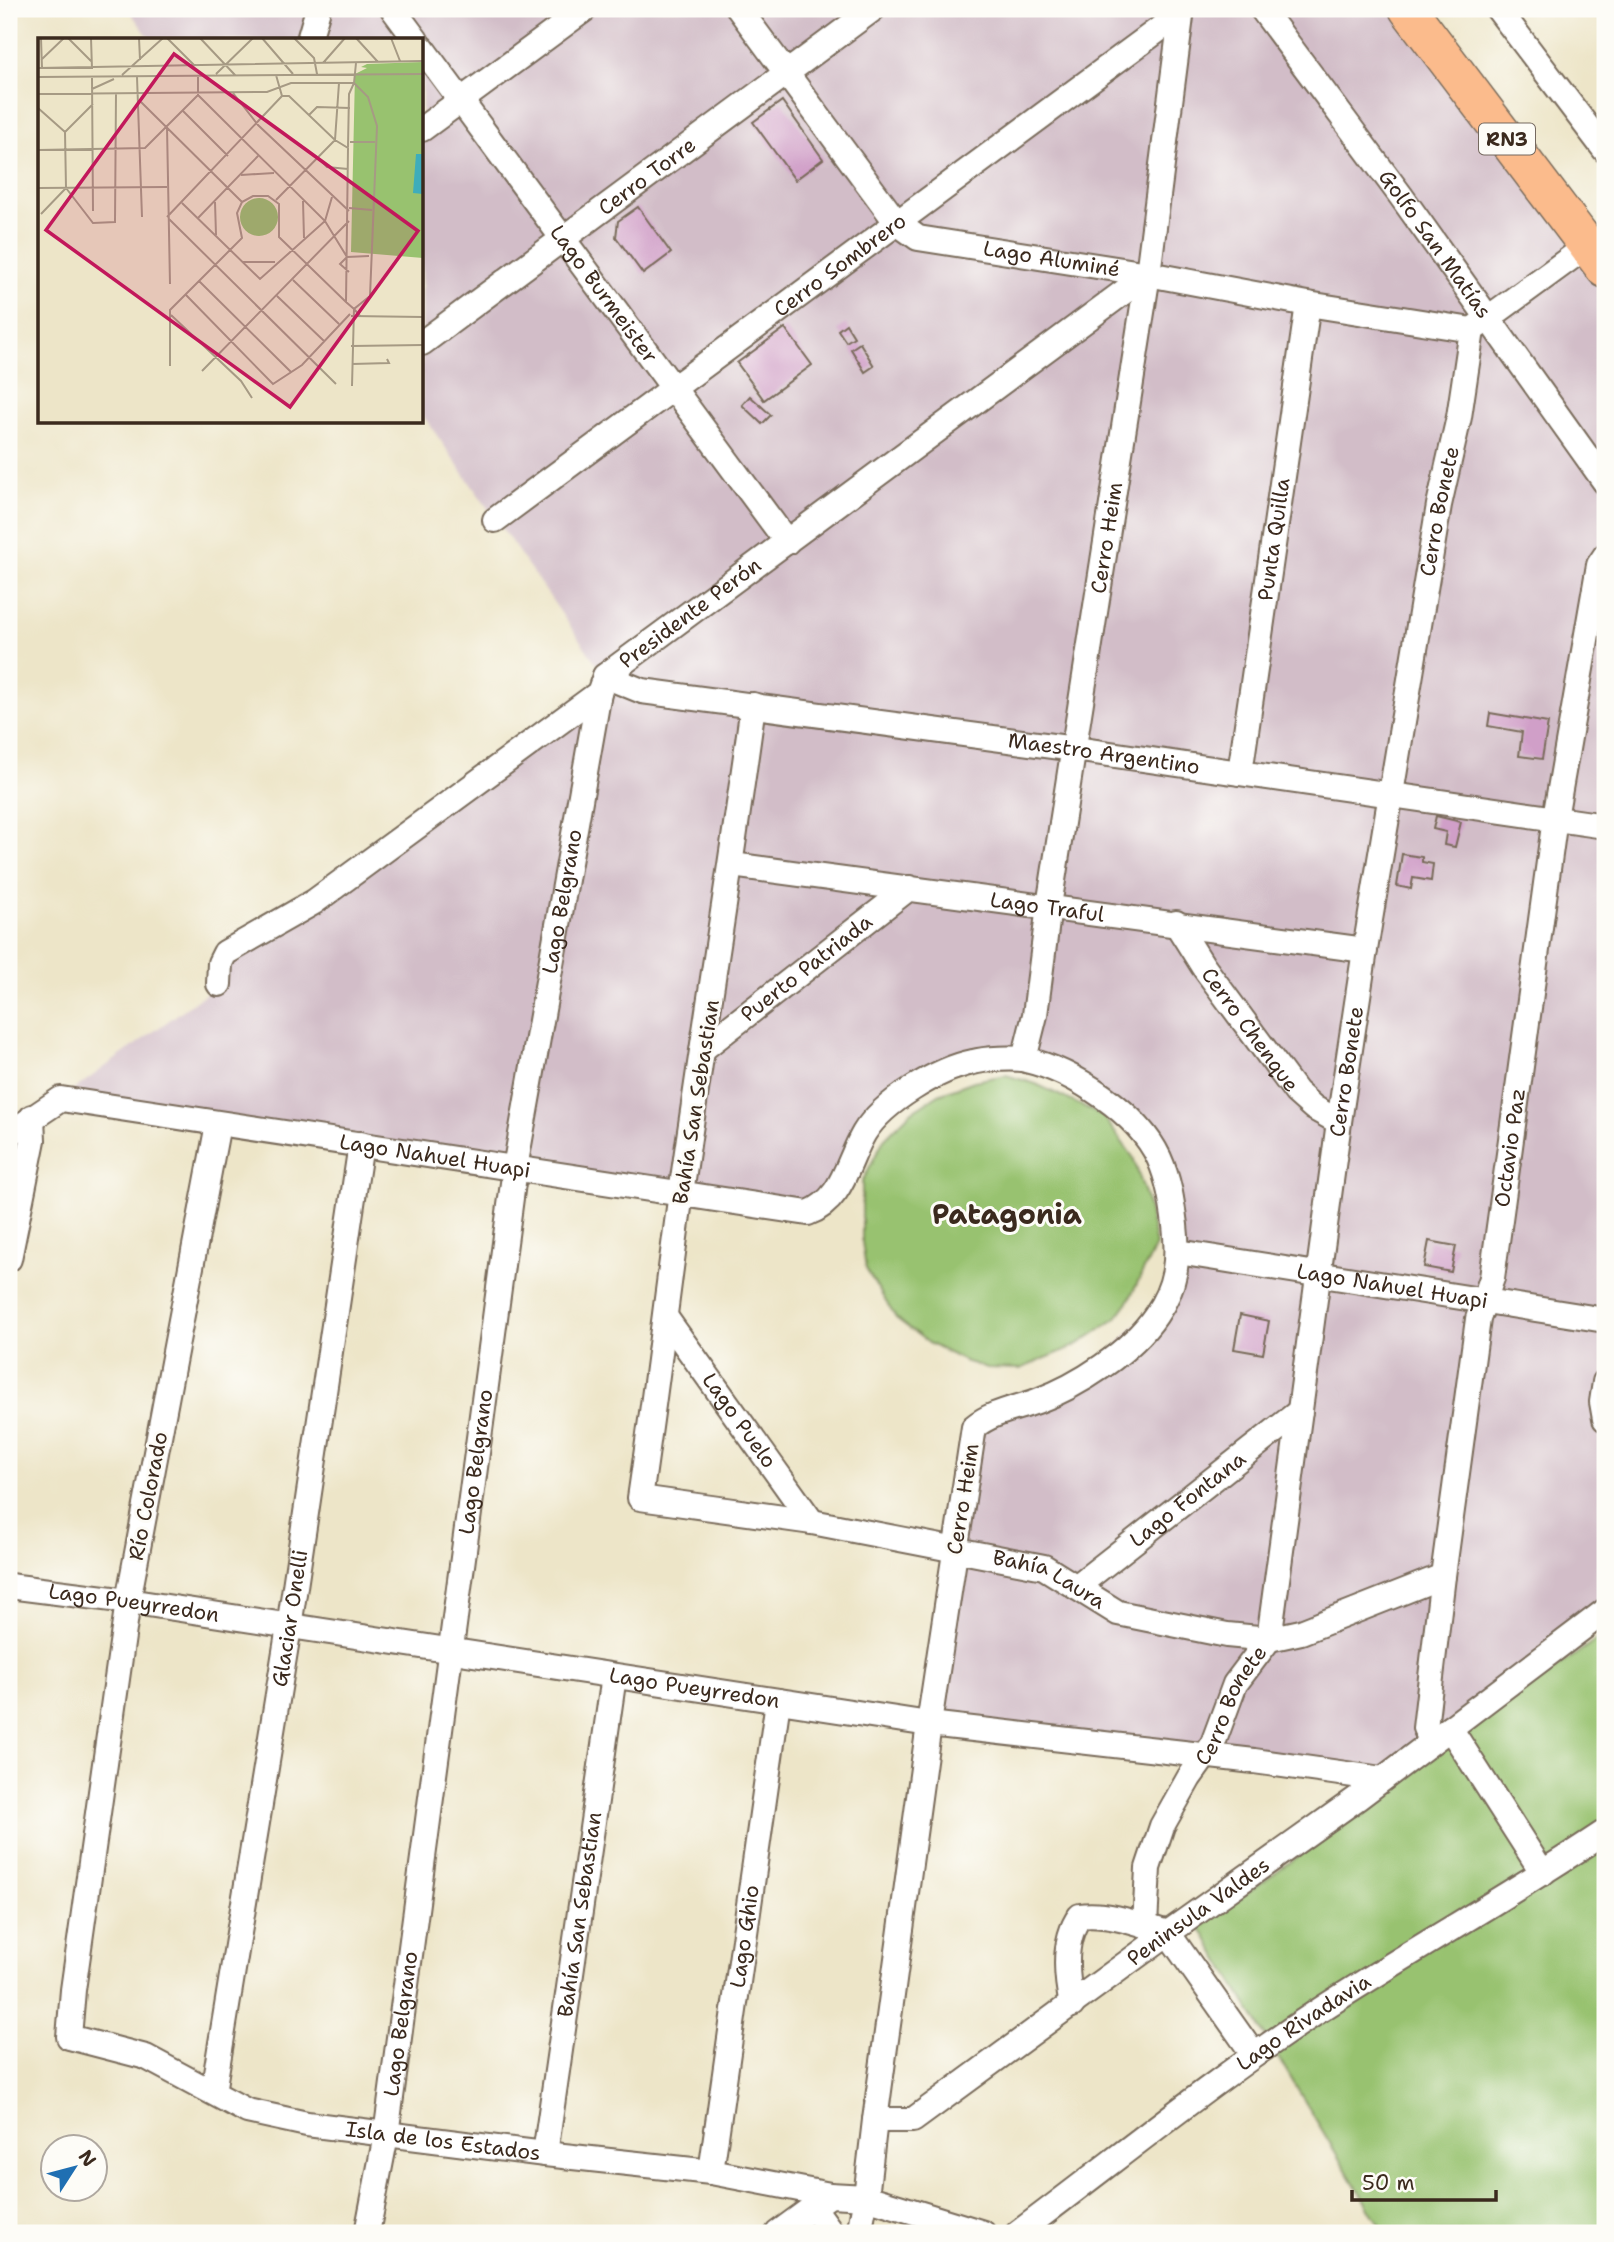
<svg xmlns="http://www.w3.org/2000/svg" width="1614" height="2242" font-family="'Shantell Sans',sans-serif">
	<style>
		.industrial { fill: #d2bdc8 }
		.green { fill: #98c26f; stroke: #6a7646; stroke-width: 2 }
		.building { fill: #d09fc8 }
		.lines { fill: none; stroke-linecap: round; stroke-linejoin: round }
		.minor-casing { stroke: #796b5a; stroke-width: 28 }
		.highway-casing { stroke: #796b5a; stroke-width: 40 }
		.minor { stroke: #fff; stroke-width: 24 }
		.highway { stroke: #fbbb8c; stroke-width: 37 }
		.labels { text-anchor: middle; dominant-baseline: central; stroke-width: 6; stroke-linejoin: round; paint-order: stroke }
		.shield { fill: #fdfcf7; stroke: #75695f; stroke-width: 2 }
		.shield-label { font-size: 19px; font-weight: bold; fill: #3b2a1e }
		.street-label { font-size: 21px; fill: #3b2a1e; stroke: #fdfcf7 }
		.district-label { font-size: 28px; font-weight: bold; fill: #3b2a1e; stroke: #fdfcf7 }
		.inset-road { fill: none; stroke: #a69a84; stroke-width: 2 }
		.view { fill: #c2185b; fill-opacity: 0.15; stroke: #c2185b; stroke-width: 3.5 }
		.inset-edge { fill: none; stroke: #3b2a1e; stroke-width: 3.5 }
	</style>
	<rect width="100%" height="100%" fill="#fdfcf7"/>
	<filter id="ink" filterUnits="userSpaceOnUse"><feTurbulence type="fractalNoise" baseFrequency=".0143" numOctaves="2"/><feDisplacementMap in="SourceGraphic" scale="14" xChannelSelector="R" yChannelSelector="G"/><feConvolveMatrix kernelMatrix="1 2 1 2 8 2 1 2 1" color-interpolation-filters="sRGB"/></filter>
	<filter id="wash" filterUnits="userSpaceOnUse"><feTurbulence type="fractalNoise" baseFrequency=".00686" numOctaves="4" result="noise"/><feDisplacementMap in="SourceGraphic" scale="28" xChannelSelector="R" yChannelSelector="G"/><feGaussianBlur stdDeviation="1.57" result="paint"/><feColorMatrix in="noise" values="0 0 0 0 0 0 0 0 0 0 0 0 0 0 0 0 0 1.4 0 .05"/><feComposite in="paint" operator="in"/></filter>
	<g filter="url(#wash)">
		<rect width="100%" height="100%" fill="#ede5c8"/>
		<path class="industrial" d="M128,9h1280l197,260v1347l-223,163 -453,-55 45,-297 114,-51 85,-91 -15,-128 -85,-79 -100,-17 -80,41 -71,106 -761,-109 158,-115 1,-21 385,-287 -183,-262v-374h-271z"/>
		<path class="green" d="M1006,1075l30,9 67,32 30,41 13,40 10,48 -27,55 -14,19 -38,26 -57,24 -33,-1 -23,-7 -34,-17 -34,-26 -30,-49 -4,-27v-60l22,-43 27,-27 28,-18 35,-13z
			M1605,1633v600h-221l-184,-306z"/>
		<g id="blocks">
			<path class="building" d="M782,101l41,58 -28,21 -42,-58z
				M638,207l33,46 -28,21 -27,-37 2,-16z
				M846,324l8,13 -8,5 -8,-12z
				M785,328l27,37 -48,35 -27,-37z
				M860,343l14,23 -9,6 -14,-23z
				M750,396l21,19 -9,9 -20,-19z
				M1490,713l58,10 -6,36 -23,-3 3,-24 -34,-6z
				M1436,816l25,6 -6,25 -11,-2 2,-13 -13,-3z
				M1402,854l20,3v5l11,2 -2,17 -18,-3 -2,11 -14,-3z
				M1429,1241l27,5 -5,26 -27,-5z
				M1240,1315l29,6 -6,33 -29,-5z"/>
		</g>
	</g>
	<g filter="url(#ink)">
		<use href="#blocks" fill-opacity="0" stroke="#796b5a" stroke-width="2"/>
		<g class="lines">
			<defs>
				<g id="minor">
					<path d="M393,9l23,31"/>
					<path id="s1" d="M739,9l158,214 21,15 230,36 160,30 164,26"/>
					<path id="s2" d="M1262,9l139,187 204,286"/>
					<path d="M1498,9l107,141"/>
					<path d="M309,40l9,-31"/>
					<path id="s3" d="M422,48l365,494"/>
					<path d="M422,129l163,-120"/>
					<path id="s4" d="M422,343l451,-334"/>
					<path id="s5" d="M495,520l686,-507"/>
					<path id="s6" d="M605,676l37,15 433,58 530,77"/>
					<path id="s7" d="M753,705c-22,163 -49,326 -72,488 -14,102 -26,204 -41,305l172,24 232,45 74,46 109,22 42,4 32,-7 142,-56"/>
					<path id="s8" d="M1240,773l68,-469"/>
					<path id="s9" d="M732,865l633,85"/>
					<path id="s10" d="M1176,923l27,43 93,126 18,16 25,14"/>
					<path id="s11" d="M219,984l1,-21 5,-10 89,-51 285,-209 6,-17 543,-402"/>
					<path id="s12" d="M704,1048l205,-160"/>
					<path id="s13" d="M1024,1059l11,-44 14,-109 99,-632 34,-265"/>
					<path id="s14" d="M218,1124l-90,477 -55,389 -4,47 77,20 101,54 60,13 238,30 166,18 119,23 36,2 9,-77h38l255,-187 191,-136 246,-186"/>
					<path id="s15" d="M9,1134l52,-35 747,114c35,-13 39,-51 56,-80 19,-31 74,-64 109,-71 11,-3 42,-5 53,-2 48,11 112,53 133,98 10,22 13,44 16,67 4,35 1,61 -19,90 -25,37 -78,71 -119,86 -22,8 -45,11 -63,26l-45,297 -54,396"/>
					<path id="s16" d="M1178,1252l427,68"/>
					<path d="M9,1259l24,-119 -1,-23"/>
					<path id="s17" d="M666,1318l146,204"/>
					<path d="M1605,1382l-3,20 3,17"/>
					<path id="s18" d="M9,1586l119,15 801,123 325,37 128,18"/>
					<path id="s19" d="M1076,1587l224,-176"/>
					<path d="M1450,1728l93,145"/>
					<path id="s20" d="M1432,1741l-7,-13 18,-152 35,-257 14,-41 63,-460 44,-253 6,-9"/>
					<path id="s21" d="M1145,1926l3,-58 14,-42 27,-48 23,-32 23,-62 34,-45 70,-517 26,-172 74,-445 20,-88 13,-87 115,-84"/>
					<path d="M1072,2005c-6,-28 -10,-65 8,-89 28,-4 61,9 88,17l86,122"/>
					<path id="s22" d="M213,2092l76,-465 72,-483"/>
					<path id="s23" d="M545,2154l69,-478"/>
					<path id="s24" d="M711,2172l67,-471"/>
					<path d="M814,2208l18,25"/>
					<path id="s25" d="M367,2233l19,-98 129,-967 84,-475"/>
					<path d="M778,2233l52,-38"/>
					<path d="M859,2233l7,-36 117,36"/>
					<path id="s26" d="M1018,2233c99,-74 196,-153 299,-221 95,-62 194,-117 288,-180"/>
				</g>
				<path id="highway" d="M1408,9l197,260"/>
			</defs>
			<use href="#minor" class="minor-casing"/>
			<use href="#highway" class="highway-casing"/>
			<use href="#minor" class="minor"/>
			<use href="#highway" class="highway"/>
		</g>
	</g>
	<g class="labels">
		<rect class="shield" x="1479" y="123.5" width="56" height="31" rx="5"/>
		<g class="shield-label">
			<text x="1507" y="139">RN3</text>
		</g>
		<g class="street-label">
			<text stroke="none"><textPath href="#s4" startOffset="280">Cerro Torre</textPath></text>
			<text stroke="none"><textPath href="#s2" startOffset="292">Golfo San Matías</textPath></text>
			<text stroke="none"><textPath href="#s1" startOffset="427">Lago Aluminé</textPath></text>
			<text stroke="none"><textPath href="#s5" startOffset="429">Cerro Sombrero</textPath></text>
			<text stroke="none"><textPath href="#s3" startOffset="306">Lago Burmeister</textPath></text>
			<text stroke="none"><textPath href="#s21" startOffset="1460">Cerro Bonete</textPath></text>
			<text stroke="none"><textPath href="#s13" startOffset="528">Cerro Heim</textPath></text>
			<text stroke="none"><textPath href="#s8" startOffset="236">Punta Quilla</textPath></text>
			<text stroke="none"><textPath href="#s11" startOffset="612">Presidente Perón</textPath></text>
			<text stroke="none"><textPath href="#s6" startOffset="506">Maestro Argentino</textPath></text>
			<text stroke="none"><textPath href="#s25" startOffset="1346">Lago Belgrano</textPath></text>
			<text stroke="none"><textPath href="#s9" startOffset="318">Lago Traful</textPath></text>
			<text stroke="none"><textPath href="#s12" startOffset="130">Puerto Patriada</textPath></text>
			<text stroke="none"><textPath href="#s10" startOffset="130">Cerro Chenque</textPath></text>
			<text stroke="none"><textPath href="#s21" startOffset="892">Cerro Bonete</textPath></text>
			<text transform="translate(696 1102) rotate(-81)">Bahía San Sebastian</text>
			<text stroke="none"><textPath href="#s20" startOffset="602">Octavio Paz</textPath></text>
			<text stroke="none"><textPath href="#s15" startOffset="441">Lago Nahuel Huapi</textPath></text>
			<text stroke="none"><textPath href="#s16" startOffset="217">Lago Nahuel Huapi</textPath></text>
			<text stroke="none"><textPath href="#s17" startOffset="126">Lago Puelo</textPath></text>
			<text stroke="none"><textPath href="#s25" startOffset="779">Lago Belgrano</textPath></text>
			<text transform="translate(148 1496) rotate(-79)">Río Colorado</text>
			<text transform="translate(963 1499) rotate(-81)">Cerro Heim</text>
			<text stroke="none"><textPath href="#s19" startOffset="142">Lago Fontana</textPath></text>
			<text stroke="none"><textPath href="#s7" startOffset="1220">Bahía Laura</textPath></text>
			<text stroke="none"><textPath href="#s18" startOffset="126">Lago Pueyrredon</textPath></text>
			<text stroke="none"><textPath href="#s22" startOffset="480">Glaciar Onelli</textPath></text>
			<text stroke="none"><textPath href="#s18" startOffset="693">Lago Pueyrredon</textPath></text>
			<text stroke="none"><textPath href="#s21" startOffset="242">Cerro Bonete</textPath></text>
			<text stroke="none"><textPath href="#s14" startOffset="2214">Peninsula Valdes</textPath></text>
			<text stroke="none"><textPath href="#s23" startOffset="242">Bahía San Sebastian</textPath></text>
			<text stroke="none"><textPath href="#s24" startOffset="238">Lago Ghio</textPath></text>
			<text stroke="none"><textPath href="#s26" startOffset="355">Lago Rivadavia</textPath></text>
			<text stroke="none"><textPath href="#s25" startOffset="212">Lago Belgrano</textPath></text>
			<text stroke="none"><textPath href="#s14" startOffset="1318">Isla de los Estados</textPath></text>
		</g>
		<g class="district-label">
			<text x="1007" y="1214">Patagonia</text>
		</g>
	</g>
	<g transform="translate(38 38)">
		<rect width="385" height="385" fill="#ede5c8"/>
		<path d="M385,24v196l-72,-6 4,-178 12,-6 -6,-1 6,-3zM202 179a19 19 0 1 1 38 0a19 19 0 1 1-38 0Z" fill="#98c26f"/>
		<path d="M378,116h7v40l-10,-1z" fill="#3eadbb"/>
		<path class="inset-road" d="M3,0l1,31M30,0l23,23M53,0l1,31M101,0l1,22M129,0l28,28M162,0l35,37M224,0l31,36M256,0l20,20 3,16M318,0l22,24M353,0l9,23M3,22l23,-22M285,25l22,-25M0,30l385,-7M178,36l37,-36M84,37l41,-37M160,38v19l127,126 22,36M0,39l385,-3M99,39l5,140M54,40l1,133M301,45l-4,57 13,8 -2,154 8,7 -2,77M54,51l22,-10M195,55l25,32 91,86M0,56l229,-2 24,-9h63l2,-20M103,64l101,100M0,70l27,24M145,73l45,45M271,77l8,-8 33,1M129,89l3,157M27,94l1,56 27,35 22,-1 1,-129M27,94l28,-28M312,104h25M310,109l1,-53 5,-11 14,14 9,29 -7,170 -16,13 6,7M0,112l107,-2 53,-53M280,120l9,9 21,2M203,137l33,-2M0,150l129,-1M238,162l59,-60 -46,-44h-7l-6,-21M265,163l1,37M177,164l1,33M144,165l78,76 65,-58 7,-24M311,170l23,2M3,176l25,-26M129,179l115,-121M160,180l60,-62M131,181l167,165M204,224h33M311,234l-9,-8 7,-7 22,-1M255,242l46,44M161,243l92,91M148,257l87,89 29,-19 48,-51M239,258l47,45M133,277l70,66 11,17M313,278l72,1M313,308l72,-1M314,326l37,-1 -2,-4M132,328v-56l72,-72 -5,-25 5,-11 11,-6h15l11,8v33l67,65M164,333l147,-150"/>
		<path class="view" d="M136,16l244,177 -128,176 -244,-177z"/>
		<rect width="385" height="385" class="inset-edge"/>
	</g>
	<rect width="1614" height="2242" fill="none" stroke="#fdfcf7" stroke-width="35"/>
	<g transform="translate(74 2168) rotate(54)"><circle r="33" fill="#fdfcf7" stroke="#afa8a0" stroke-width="2"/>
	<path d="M0-5L12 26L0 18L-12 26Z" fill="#1f6fb2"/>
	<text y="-10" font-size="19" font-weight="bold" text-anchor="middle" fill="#3b2a1e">N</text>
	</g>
	<path d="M1352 2190v10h144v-10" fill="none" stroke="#3b2a1e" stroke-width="3.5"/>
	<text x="1362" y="2190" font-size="21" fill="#3b2a1e" stroke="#fdfcf7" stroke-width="5" paint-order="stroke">50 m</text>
</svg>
